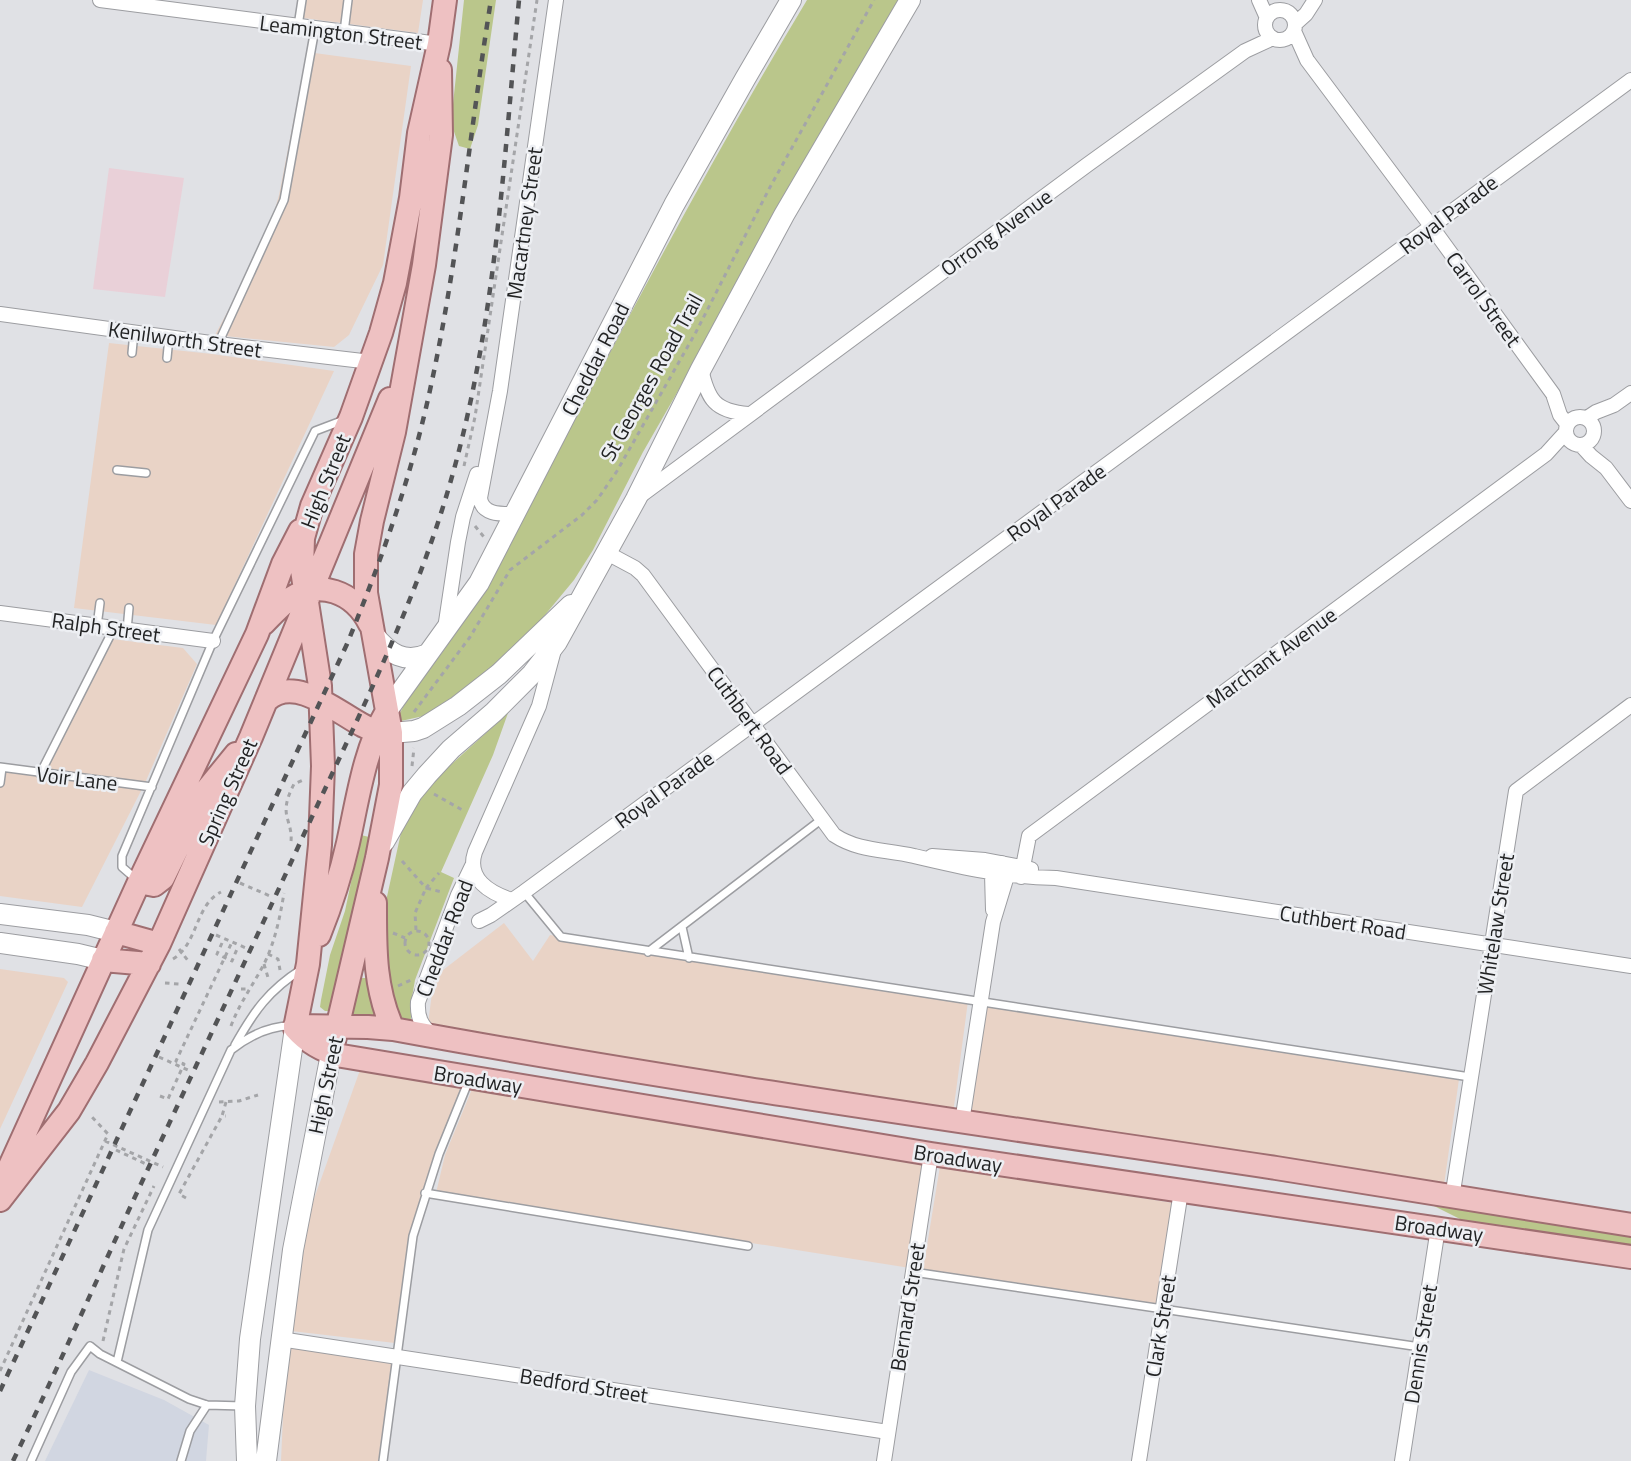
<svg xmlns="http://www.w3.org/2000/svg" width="1631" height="1461" font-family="'Titillium Web',sans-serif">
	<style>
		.commercial { fill: #e9d3c6 }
		.built { fill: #d1d6e1 }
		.education { fill: #e9d0d8 }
		.green { fill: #bac68b }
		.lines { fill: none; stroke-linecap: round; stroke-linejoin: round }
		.lane-casing { stroke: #9c9da1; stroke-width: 10 }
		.street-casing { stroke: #9c9da1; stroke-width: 16 }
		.secondary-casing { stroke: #9c9da1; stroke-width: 22 }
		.primary-casing { stroke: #9f6e71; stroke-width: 26 }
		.path { stroke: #a4a5a8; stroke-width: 3; stroke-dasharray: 4.5 4.5; stroke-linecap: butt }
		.lane { stroke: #fff; stroke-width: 7 }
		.street { stroke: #fff; stroke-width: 14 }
		.secondary { stroke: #fff; stroke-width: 20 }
		.primary { stroke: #eec1c2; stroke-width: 22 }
		.rail { stroke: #535456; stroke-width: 4.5; stroke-dasharray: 8 8; stroke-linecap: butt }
		.labels { text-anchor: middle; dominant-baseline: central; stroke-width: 5; stroke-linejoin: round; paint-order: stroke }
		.street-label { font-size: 21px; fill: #222324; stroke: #edeff3 }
	</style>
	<rect width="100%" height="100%" fill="#e0e1e5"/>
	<path class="commercial" d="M299,0h124l-5,33 -122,-16z
		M307,52l104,14 -28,199 -34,70 -15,12 -119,-12 52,-97 12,-43z
		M109,343l103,11 122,17 -118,254 -142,-17z
		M104,638l79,10 14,16 -52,119 -63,124 -82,-11v-132l38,5z
		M504,923l29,38 17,-26 418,66 -16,120 -524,-97 6,-47z
		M0,969l64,9 4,4 -68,147z
		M982,1000l478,72 -16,113 -482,-63z
		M360,1070l103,17 -28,68 -25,78 -15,110 -104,-12 19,-121z
		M472,1089l452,76 -14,103 -474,-75 9,-38z
		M940,1166l239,38 -16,104 -240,-38z
		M286,1347l113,15 -13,99h-105z"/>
	<path class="built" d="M89,1370l75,30 45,25 -3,36h-161z"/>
	<path class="education" d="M109,168l75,10 -19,119 -72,-8z"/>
	<path class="green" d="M464,0h32l-18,125 -8,24 -11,-3 -8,-23z
		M807,0h95l-259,452 -50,98 -19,30 -39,47 -43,42 -64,46 -27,6 -2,-6c11,-24 30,-44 45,-65 22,-31 42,-63 61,-95 96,-187 193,-374 302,-555z
		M508,713l-15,42 -52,117 13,6 -39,102 -4,23v17l-1,2 -10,-3 -10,-12 -7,-92 19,-87 21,-34 21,-23z
		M361,835l12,3 -43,173h-5l-5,-4 1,-7 9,-45 15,-44z
		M361,978h9l10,39 -30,-1z
		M1420,1199l211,32v16l-169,-27z"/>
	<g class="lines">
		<defs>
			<path id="lane" d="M298,26l4,-26
				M344,32l4,-32
				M218,344l66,-144 31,-171
				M132,353l2,-21
				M167,358l2,-21
				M117,470l29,3
				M97,626l3,-23
				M127,630l2,-22
				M0,767l152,20
				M40,774l74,-146
				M0,783l2,-15
				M137,880l-15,-13v-11l91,-215 102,-210 29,-11
				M524,892l37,45 909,140
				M682,927l7,31
				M648,952l174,-133
				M235,1045c19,-34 34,-55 67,-76
				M425,1193l323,53
				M913,1272l507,75
				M117,1362l31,-132 83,-180c18,-14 38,-25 62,-24
				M31,1461l40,-89 19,-26 10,8 89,45 18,6 36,1
				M181,1461l9,-30 17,-26
				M383,1461l30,-225 26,-82 30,-74"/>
			<path id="street" d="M100,0l339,44
				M1259,0l8,18
				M1265 25a15 15 0 1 1 30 0a15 15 0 1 1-30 0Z
				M1296,23l10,-9 9,-14
				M1294,31l13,29 124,166 122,168 7,21 7,9
				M0,314l218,30 153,18
				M701,369c7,31 14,42 47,45
				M1566 431a14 14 0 1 1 28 0a14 14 0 1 1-28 0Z
				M1587,418l9,-6 18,-7 17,-12
				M1581,445l10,11 15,12 25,33
				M640,496l447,-331 158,-114 28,-13
				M515,514c-14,0 -33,1 -35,-16l20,-107 56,-391
				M607,553l28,15 8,7 191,260c26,17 51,14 80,21 51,12 89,21 142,22l575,88
				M0,613l213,28
				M446,622l12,-80 5,-25 14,-43
				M932,856l53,4 46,9
				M1021,877l8,-41 517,-382 20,-22
				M512,900c-22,-7 -46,-21 -37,-48l64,-146 15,-56
				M993,910l-1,-36 5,-6
				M479,921l12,-6 33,-23 1107,-812
				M433,1035c-12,-9 -16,-18 -15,-33l40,-107 14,-29
				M962,1122l31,-200 14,-46 -5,-13
				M1452,1198l64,-407 115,-86
				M280,1339l608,93
				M884,1461l47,-307
				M1139,1461l42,-270
				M1402,1461l36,-233"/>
			<path id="secondary" d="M374,635c15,19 31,29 54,19
				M387,711l92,-128 195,-378 71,-126 46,-79
				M391,733l23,-2 9,-3 35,-22 41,-32 72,-69
				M384,842l28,-49 15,-18 24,-26 43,-37 38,-38 25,-32 79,-143 65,-130 83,-154 126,-215
				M0,914l88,11 28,7
				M0,943l78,11 25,6
				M247,1461l-2,-55 5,-67 45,-311
				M266,1461l27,-211 38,-196"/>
			<path id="primary" d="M445,0l-6,44 -20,89 -8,65 -16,85 -14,50 -30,84 -39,89 -9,32 -1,32 18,116 3,80 -3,79 -12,119 -13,64c13,15 27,23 47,28l589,98 700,103
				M264,623c8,-8 15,-16 24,-23 31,-22 66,-8 82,24
				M267,700c28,-26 71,13 97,26 8,5 17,6 27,7
				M139,882l15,3 9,-7 42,-86 31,-38
				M375,903c0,44 -1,85 18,126
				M116,932l43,12
				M319,935c12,-30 22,-61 29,-92 10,-45 16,-92 39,-132
				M103,960l46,4
				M295,1026l73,1 25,2c293,54 589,95 883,139 119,18 237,39 355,57
				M334,1041l43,-183 14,-73v-52l-25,-140v-39l6,-33 22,-89 30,-167 17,-130 -1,-65
				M1,1186l138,-304 118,-248 26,-70 17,-33
				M0,1200l69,-89 28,-48 62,-119 92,-207 139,-338"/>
		</defs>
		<use href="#lane" class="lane-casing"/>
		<use href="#street" class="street-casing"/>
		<use href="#secondary" class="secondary-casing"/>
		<use href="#primary" class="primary-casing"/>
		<path class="path" d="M464,466l11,-49 62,-417
			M475,526l9,11
			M414,712l56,-75 40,-67 72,-55 15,-15 20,-29 79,-139 73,-143 105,-189
			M412,766l2,-18
			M434,794l30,17
			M291,841c1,-9 -2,-16 -4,-24 -3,-12 2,-23 7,-33l9,-4
			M402,861l24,27 13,-15
			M240,883l30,13
			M416,930l-1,-17 11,-25 16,4
			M405 943a12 12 0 1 1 24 0a12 12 0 1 1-24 0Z
			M393,933l12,5
			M216,935l30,13
			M222,943l-5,11 15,7 5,-12
			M179,949l10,13
			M268,954l10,5 2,11
			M173,959c25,-15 22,-54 48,-67
			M264,964l5,17
			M165,983l14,1
			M398,986l13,-6
			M241,989h7
			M231,1026c8,-22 22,-41 33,-62 11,-22 16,-47 20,-71
			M159,1057l31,14
			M160,1096l8,3 16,-35 -8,-3 56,-119
			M219,1102l20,-1 19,-6
			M226,1102l-4,14h4
			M105,1141l58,26
			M116,1150l30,14
			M186,1198l-7,-4 43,-78
			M103,1341l21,-92 30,-63
			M0,1371l108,-237 -16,-17"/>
		<use href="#lane" class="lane"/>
		<use href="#street" class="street"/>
		<use href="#secondary" class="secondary"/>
		<use href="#primary" class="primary"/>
		<path class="rail" d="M0,1391l347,-747c34,-83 64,-166 83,-254 28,-128 40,-260 61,-390
			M13,1461c40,-83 77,-166 115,-249 55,-119 111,-237 166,-356 57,-126 122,-249 159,-383 43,-154 51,-314 66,-473"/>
	</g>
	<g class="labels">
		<g class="street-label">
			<text transform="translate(341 32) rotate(7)">Leamington Street</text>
			<text transform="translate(1448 214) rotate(-37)">Royal Parade</text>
			<text transform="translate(524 223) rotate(-82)">Macartney Street</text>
			<text transform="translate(996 232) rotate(-36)">Orrong Avenue</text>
			<text transform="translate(1484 299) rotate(54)">Carrol Street</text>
			<text transform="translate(185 339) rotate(8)">Kenilworth Street</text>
			<text transform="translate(595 359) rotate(-63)">Cheddar Road</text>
			<text transform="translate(651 377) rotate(-61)">St Georges Road Trail</text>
			<text transform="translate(325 481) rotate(-68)">High Street</text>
			<text transform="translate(1056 502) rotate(-36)">Royal Parade</text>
			<text transform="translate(106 627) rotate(8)">Ralph Street</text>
			<text transform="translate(1271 657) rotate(-36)">Marchant Avenue</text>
			<text transform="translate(750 720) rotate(54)">Cuthbert Road</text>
			<text transform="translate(77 778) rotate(7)">Voir Lane</text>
			<text transform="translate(664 789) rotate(-36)">Royal Parade</text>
			<text transform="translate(227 792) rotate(-66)">Spring Street</text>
			<text transform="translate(1343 922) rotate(9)">Cuthbert Road</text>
			<text transform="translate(1495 924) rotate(-81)">Whitelaw Street</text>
			<text transform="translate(444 938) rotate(-69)">Cheddar Road</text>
			<text transform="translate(478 1079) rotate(9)">Broadway</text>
			<text transform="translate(325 1085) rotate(-78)">High Street</text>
			<text transform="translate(958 1158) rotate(9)">Broadway</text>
			<text transform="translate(1439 1228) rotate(8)">Broadway</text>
			<text transform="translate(907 1307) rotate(-81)">Bernard Street</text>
			<text transform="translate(1160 1326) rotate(-81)">Clark Street</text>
			<text transform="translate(1420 1344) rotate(-81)">Dennis Street</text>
			<text transform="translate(584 1385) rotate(9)">Bedford Street</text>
		</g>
	</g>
</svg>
